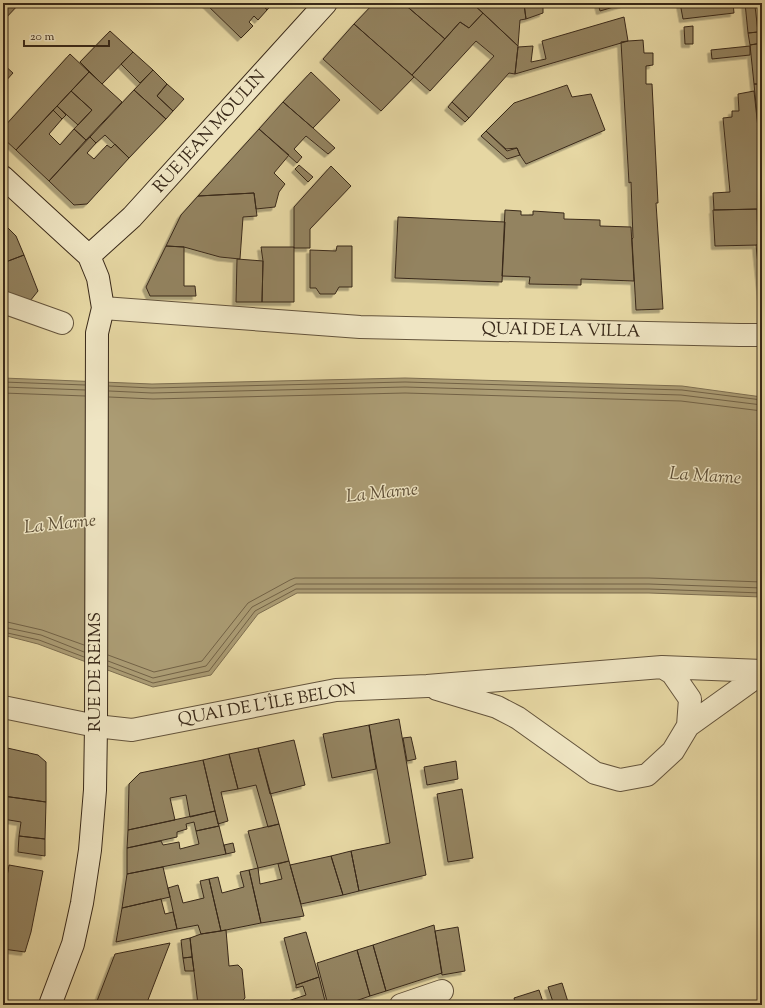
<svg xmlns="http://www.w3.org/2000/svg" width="765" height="1008" font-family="'Sorts Mill Goudy',serif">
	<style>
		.water { fill: #ab9c74; stroke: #7d6e50 }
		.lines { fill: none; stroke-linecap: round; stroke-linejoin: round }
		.shore { stroke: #726246; stroke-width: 1 }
		.building { fill: #938361; stroke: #392919; filter: url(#shadow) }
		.minor-casing { stroke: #64543c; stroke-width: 24 }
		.tertiary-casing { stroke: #64543c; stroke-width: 24 }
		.secondary-casing { stroke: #392919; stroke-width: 24 }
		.minor { stroke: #efe5c3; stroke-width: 22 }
		.tertiary { stroke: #efe5c3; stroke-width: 22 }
		.secondary { stroke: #efe5c3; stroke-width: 22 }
		.rail-casing { stroke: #392919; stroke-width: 4.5 }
		.rail { stroke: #efe5c3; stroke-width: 3; stroke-dasharray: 9; stroke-linecap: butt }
		.labels { text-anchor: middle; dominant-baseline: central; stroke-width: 3; stroke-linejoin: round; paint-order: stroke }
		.street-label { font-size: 17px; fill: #392919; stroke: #efe5c3 }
		.water-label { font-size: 18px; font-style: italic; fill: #5b4c34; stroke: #efe5c3 }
	</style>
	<defs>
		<filter id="shadow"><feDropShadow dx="-3.5" dy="3.5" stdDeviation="0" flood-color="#0004"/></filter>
	</defs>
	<rect width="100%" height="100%" fill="#e6d7a3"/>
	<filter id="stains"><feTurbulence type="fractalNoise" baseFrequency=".005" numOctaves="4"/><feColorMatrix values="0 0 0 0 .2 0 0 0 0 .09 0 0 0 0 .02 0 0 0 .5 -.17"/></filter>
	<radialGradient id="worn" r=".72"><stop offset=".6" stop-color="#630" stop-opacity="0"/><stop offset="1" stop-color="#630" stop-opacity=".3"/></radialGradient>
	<path class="water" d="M3,378l149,6 253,-6 277,8 80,11v200l-113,-4h-352l-39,21 -47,61 -58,12 -115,-43 -35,-9z"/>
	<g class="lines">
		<path class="shore" d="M3,382l82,3
			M109,386l43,2 253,-6 277,8 80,10
			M3,387l82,3
			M109,391l43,2 253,-6 276,8 81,10
			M3,393l82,3
			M109,397l44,2 252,-6 276,8 81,10
			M3,621l39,9 42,15
			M3,627l38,8 43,17
			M3,632l36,8 45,17
			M108,655l46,17 48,-11 46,-58 42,-23 5,-2h354l113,4
			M108,661l45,17 53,-12 46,-59 44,-23h353l113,4
			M108,666l45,17 56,-12 46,-60 41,-22h353l113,4"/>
	</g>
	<path class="building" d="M3,3h17l-17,18z
		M205,3h56l6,7 -9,10 -4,-4 -5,6 4,4 -12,12z
		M261,3h12l-6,7z
		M374,3h29l42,36 -33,36 -58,-51z
		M403,3h69l11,10 -14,15 -9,-6 -15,17z
		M472,3h35l1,2h16l2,14 -6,1 -2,26z
		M524,3h19v10l-17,6z
		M598,3h26v1l-24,7z
		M680,3h53l1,10 -51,6z
		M745,3h6v3h4l3,26 -10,1z
		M483,13l35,33 -3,28 -6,-1 -40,45 -17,-16 42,-46 -18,-15 -46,50 -18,-16 48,-53 9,6z
		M624,17l4,24 -113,33 3,-27 15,-1 -2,16 15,-3 -4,-18z
		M354,24l60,53 -33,34 -58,-52z
		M693,26v18h-8l-1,-17z
		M110,31l23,21 -31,32 -22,-22z
		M758,32h4v11l-12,2 -2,-12z
		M643,40l1,13h9v12l-7,1v18h6l6,119h-2l7,106 -27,1 -4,-71 1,-1 -2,-56 -2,1 -8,-141 7,-1z
		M762,43v41h-8l-4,-39z
		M750,46v9l-38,4 -1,-9z
		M133,52l20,18 -13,13 -19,-19z
		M70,54l19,18 -73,78 -13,-12v-10z
		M3,64l10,9 -10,11z
		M153,70l14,14 -10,12 16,15 -7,8 -32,-29z
		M89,72l33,30 -36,38 -12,-11 18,-19 -21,-19z
		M311,72l29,28 -27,28 -30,-26z
		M167,84l17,15 -11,12 -16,-15z
		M754,84h8v61h-2z
		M567,85l5,12 19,-3 14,36 -79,34 -6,-9 -3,-7 -11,1 -20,-18 28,-28z
		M134,90l32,29 -37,39 -24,-23 -9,8 -6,-6z
		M71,91l21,19 -14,15 -21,-19z
		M754,91l8,74v44l-48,1 -1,-17 17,-1 -7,-74 9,-1v-6h7l-1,-17z
		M283,102l30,26 22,20 -7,6 -22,-18 -12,13 8,8 -5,6 -38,-34z
		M452,102l17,16 -4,4 -17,-15z
		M57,106l9,9 -4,4 -9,-9z
		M53,110l9,9 -13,15 11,11 14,-16 12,11 -37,41 -33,-31z
		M259,129l30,26 -15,18 11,11 -6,8 -4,15 -19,2 -2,-16 -56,3z
		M486,131l21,20 10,-3 3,7 -13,4 -26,-23z
		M90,137l6,6 -9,10 7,6 13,-14 4,3 4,-4 14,14 -42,46 -13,1 -25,-24z
		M299,165l14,12 -5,5 -13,-13z
		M331,166l20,20 -41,43v19h-16v-41z
		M254,193l3,23 -14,1 -3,42 -20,-2 -36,-10 -18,-1 15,-31 17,-19z
		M757,209l1,36 -43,1 -2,-36z
		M505,210l16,1v4h12v-4l31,2v6l36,1v6l31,1 3,54 -53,-2v6l-52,-1 1,-7 -28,-1z
		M398,217l107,5 -3,60 -107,-4z
		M3,223l13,13 8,19 -21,8z
		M762,244v59l-6,-58z
		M166,246l18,1v39h11l1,10h-46l-4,-9z
		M337,246h15v41h-13l-4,7h-15l-4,-6h-6v-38l26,1z
		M261,247h33v55h-32l1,-41z
		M24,255l14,36 -8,10 -27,-10v-28z
		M237,259l26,2 -1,41h-26z
		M399,719l27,156 -67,16 -8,-40 39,-8 -21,-118z
		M369,725l7,44 -44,9 -9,-44z
		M411,737l5,22 -9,2 -4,-23z
		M294,740l11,45 -35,9 -12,-46z
		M3,747l35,8 8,7v40l-43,-6z
		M258,748l21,76 -11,3 -12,-42 -18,4 -9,-35z
		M229,754l9,35 -17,3 7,29 -10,3 -15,-64z
		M203,760l12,51 -25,6 -4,-22 -16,3 5,22 -47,10 1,-46 11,-11z
		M456,761l2,18 -31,6 -3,-18z
		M462,789l11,69 -25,4 -11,-68z
		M3,796l43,6 -1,37 -26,-3 2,-14 -18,-3z
		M215,811l4,15 -23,5 -2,-9 -8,2 1,5 -10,3v5l-50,11 1,-18z
		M279,824l10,37 -31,7 -10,-37z
		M219,826l7,28 -99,20v-26l34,-7 2,4 16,-3 1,7 19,-5 -3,-13z
		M19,836l26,3v17l-27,-4z
		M233,843l2,9 -9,2 -2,-9z
		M351,851l8,40 -16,4 -12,-39z
		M331,856l12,39 -42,9 -11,-39z
		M289,861l15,55 -43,7 -12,-53 9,-2 2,16 22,-5 -4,-15z
		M9,865l34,6 -12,61 -6,20 -22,-3v-49z
		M163,867l7,30 -48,11 5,-34z
		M3,869l5,1 -5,30z
		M249,870l12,53 -40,8 -12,-52 9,-2 4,16 22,-6 -4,-15z
		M209,879l12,52 -20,3 -3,-9 -21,4 -9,-41 10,-3 5,18 21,-5 -4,-17z
		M161,899l4,15 8,-2 4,17 -61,13 6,-34z
		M434,925l8,48 -56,18 -13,-46z
		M458,927l7,44 -23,4 -7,-44z
		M226,930l3,36 9,-1 4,4 3,29 -4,4 -9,1v2h-34l-8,-67 11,-4z
		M306,932l13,45 -23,8 -12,-47z
		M190,938l2,19 -9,1 -2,-18z
		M170,943l-24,62h-37l-12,-4 18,-47z
		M373,945l13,46 -16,5 -13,-46z
		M357,950l13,46 -26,9h-16l-11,-42z
		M192,957l2,14h-9l-2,-13z
		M319,977l7,28h-50l30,-10 -3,-9 -7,2v-3z
		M562,983l7,22h-15l-6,-18z
		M539,990l5,15h-28l-2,-7z"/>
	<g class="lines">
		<defs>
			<path id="minor" d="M3,302l59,21
				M103,308l257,19 380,8h22
				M437,689l60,18 21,11 77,55 25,7 27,-5 26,-24 15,-25 2,-27 -18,-26 -10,-6
				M96,726l36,4 204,-40 91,-4 235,-19 100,4
				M688,726l74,-53
				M401,1005l41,-14"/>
			<path id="tertiary" d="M3,707l93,19"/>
			<path id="secondary" d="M3,177l86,79 9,22 5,30 -6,25 -1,393 -1,64 -5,60 -8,53 -9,41 -23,61
				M89,256l43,-39 194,-214"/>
		</defs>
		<use href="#minor" class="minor-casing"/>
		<use href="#tertiary" class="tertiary-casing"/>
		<use href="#secondary" class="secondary-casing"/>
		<use href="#minor" class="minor"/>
		<use href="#tertiary" class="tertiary"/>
		<use href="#secondary" class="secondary"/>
		<defs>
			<path id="rail" d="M760,1005l2,-1"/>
		</defs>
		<use href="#rail" class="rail-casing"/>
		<use href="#rail" class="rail"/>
	</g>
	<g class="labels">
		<g class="street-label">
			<text transform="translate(210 132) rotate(-48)">RUE JEAN MOULIN</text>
			<text transform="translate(561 331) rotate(1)">QUAI DE LA VILLA</text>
			<text transform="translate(96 672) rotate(-90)">RUE DE REIMS</text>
			<text transform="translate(267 705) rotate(-10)">QUAI DE L'ÎLE BELON</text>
		</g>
		<g class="water-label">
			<text transform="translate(705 477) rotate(4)">La Marne</text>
			<text transform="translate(382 494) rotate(-6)">La Marne</text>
			<text transform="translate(60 525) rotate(-6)">La Marne</text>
		</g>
	</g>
	<rect width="765" height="1008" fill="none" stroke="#e6d7a3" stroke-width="16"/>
	<rect x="4" y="4" width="757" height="1000" fill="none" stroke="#392919" stroke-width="2"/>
	<rect x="8" y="8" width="749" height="992" fill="none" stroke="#392919"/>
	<path d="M24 40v6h85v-6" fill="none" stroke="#392919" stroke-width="2"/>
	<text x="30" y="40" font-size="12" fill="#392919" stroke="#efe5c3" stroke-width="3" paint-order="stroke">20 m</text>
	<rect width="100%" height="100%" filter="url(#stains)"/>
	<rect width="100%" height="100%" fill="url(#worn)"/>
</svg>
